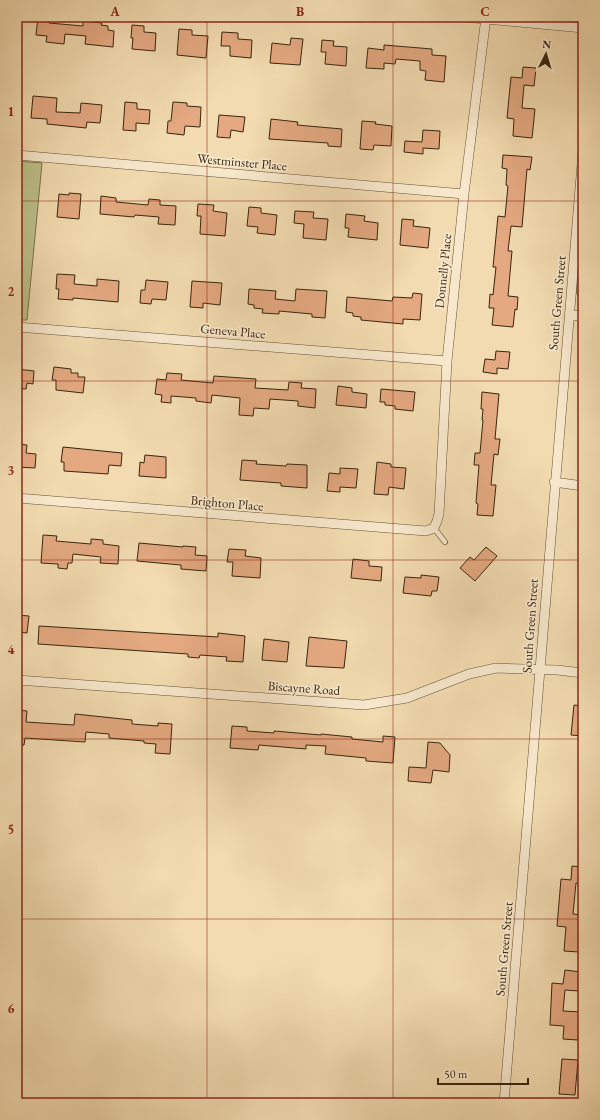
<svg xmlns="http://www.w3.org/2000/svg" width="600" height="1120" font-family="'EB Garamond',serif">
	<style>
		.green { fill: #bdc08a; stroke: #7b734c }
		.building { fill: #e4a981; stroke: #39260e }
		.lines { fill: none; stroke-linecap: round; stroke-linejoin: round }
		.service-casing { stroke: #675336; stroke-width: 6 }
		.minor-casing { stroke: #675336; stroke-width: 10 }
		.service { stroke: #f7e8cc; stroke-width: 4.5 }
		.minor { stroke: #f7e8cc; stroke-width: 9 }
		.grid { fill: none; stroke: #8f2418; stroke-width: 1; stroke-opacity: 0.55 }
		.labels { text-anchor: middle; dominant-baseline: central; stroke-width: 3.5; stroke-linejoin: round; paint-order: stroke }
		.street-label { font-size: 13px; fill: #39260e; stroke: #f7e8cc }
		.neatline { fill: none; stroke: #8f2418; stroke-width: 1.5 }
		.grid-label { font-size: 13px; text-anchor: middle; font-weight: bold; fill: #8f2418 }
	</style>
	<rect width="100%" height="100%" fill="#f2dbb0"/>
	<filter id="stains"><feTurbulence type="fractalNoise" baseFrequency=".005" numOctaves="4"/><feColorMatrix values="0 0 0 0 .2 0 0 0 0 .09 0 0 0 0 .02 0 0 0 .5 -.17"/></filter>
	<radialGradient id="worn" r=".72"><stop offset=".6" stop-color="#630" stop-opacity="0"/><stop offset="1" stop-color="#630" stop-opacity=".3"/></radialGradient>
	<path class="green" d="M17,161l25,2 -15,157h-10z
		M583,231v75l-7,-14z"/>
	<path class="building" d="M38,17l12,1 -1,5 34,3v-5l19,2 -1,2 7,1v4l6,1 -1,16 -28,-3 1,-8 -21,-2 -1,10 -18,-2 1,-6 -11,-1z
		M132,25l12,1v6l12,1 -1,18 -23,-2 1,-11h-2z
		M179,29l13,1v5l16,1 -2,22 -29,-3z
		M222,32l16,1v6l14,1 -1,18 -21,-2v-10h-9z
		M291,38l12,1 -3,26 -30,-2 2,-20 18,2z
		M322,40l12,1 -1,5 14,1 -1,19 -21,-2 1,-12h-5z
		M384,45l48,4v6l14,1 -2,26 -19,-2 1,-9 -6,-1v-9l-24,-2 -1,5 -11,-1v6l-18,-1 2,-20 16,2z
		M523,67l13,1 -2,18 -10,-1 -2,23 13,1 -3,29 -19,-2 1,-17 -7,-1 4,-41 11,1z
		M33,96l24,2 -1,14 24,1 1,-10 21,2 -2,18 -13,-1 -1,6 -39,-4v-5l-16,-1z
		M125,102l12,1v6l13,1 -1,14 -13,-1v8l-13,-1z
		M173,102l14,1v3l14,1 -1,20 -15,-1 -1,9 -17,-2 1,-12h3z
		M219,115l26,2 -2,15 -12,-2 -1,8 -13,-1z
		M271,119l27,3 -1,3 45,4 -1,18 -13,-1v-3l-59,-4z
		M362,121l14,1 -1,2 17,2 -1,20 -17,-1 -1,5 -13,-1z
		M423,130l17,1 -1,18 -16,-1v6l-19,-2 1,-11 17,1z
		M503,155l29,2 -2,13 -3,-1 -5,58 -11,-1 -3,25h4l-4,45 10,1 -1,13 -2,-1 -2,18 -21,-2 2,-17h-5l1,-14 3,1 3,-28h-3l5,-51 7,1 3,-31 -2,-1 1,-16 -5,-1z
		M69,193l12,1 -2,25 -22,-2 2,-23 10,1z
		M101,196l15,2v4l32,3 1,-6 11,1v5l16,1 -1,19 -17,-1 1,-7 -24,-2 -1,2 -34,-3z
		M198,204l16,1 -1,6 14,2 -2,23 -25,-2 1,-18h-4z
		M249,207l12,1v5l16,2 -2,20 -18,-2 1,-6 -11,-1z
		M295,211l19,1 -1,6 15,1 -2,21 -23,-2 1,-14 -10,-1z
		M346,214l19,2 -1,5 14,2 -1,17 -29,-3 1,-9h-4z
		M402,219l12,1 -1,6 17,2 -2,20 -28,-3z
		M57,274l18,1 -1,9 23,2v-7l22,2 -1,21 -45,-4v2l-15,-1 1,-10h-3z
		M146,280l22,2 -2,18 -14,-1 -1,5 -11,-1 1,-13h4z
		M192,281l30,2 -2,22 -17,-2v5l-13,-1z
		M249,289l27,2 -1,8 20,2 1,-12 31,2 -2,27 -13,-1v-3l-33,-3v3l-17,-1 1,-4 -9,-1v-3l-6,-1z
		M413,293l9,1 -2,26 -17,-1v5l-42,-4v-3l-8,-1v-3l-7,-1 1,-15 45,4 1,-4 19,1z
		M496,351l14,1 -2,17 -11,-1v6l-14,-2 2,-13 10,1z
		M54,367l17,2v4h7v4h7l-2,16 -27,-3v-10h-4z
		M17,369l17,2 -1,13 -6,-1 -1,6 -9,-1z
		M167,373l15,1 -1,6 32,3 1,-7 42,3 -1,9 33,2 1,-8 13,1 -1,5 15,1 -1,19 -17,-2v-5l-28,-2 -1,10 -15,-1 -1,8 -14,-1 1,-17 -28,-3 -1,8 -15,-2v-3l-25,-2v7l-10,-1 1,-7 -7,-1 2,-15 9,1z
		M338,386l14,2v4l15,2 -1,14 -30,-3z
		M381,389l34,3 -2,19 -18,-2v-3l-10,-1v-3h-5z
		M482,392l17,2 -4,45h5l-2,16 -4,-1 -3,31h5l-3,31 -16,-1 1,-11 -2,-1 3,-38h-5l1,-12h5l3,-33h-1l1,-11h-2z
		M17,444l10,1 -1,8 10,1 -1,14 -18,-1z
		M63,447l59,6 -1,13 -12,-1 -1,9 -44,-3v-9h-3z
		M145,455l21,2v21l-27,-2 1,-14 4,1z
		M242,460l15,1 -1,3 30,2 1,-2 20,1v23l-26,-2v-3l-41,-3z
		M377,462l14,2v3l15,1 -2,21 -15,-2 -1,8 -14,-1z
		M340,468l18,1 -2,19 -16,-1v5l-13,-1 2,-18 11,1z
		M43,535l14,1 -1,5 35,3v-5l12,1v4l16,2 -1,18 -18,-1 1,-6 -28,-3 -1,9h-4l-1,6 -9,-1v-4l-17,-1z
		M139,543l44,4v-1l13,1 -1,8 12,1 -1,15 -25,-2v-4l-44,-4z
		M486,547l11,9 -22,25 -15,-13 10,-11 4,3z
		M229,549l17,1 -1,6 16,2 -1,20 -28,-2 1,-14h-6z
		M353,559l16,2v5l13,1 -1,14 -30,-3z
		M421,575l18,2 -2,14h-5l-1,5 -28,-3 2,-16 16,1z
		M17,615l12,1 -2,17 -10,-1z
		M39,626l179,11v-4l27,3 -2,26 -17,-1 1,-4 -27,-2 -1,3 -11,-1v-3l-150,-10z
		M309,637l38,4 -3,27 -38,-2z
		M264,639l25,3 -2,20 -25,-2z
		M574,705l9,1v30l-12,-1z
		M17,710l10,1 -1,11 48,3 1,-11 57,6v4l26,2v-3l14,1 -2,30 -15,-1 1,-9 -12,-1v-2l-35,-3v-4l-23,-2 -1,10 -60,-4 -1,7h-7z
		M232,726l15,1v4l27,2v-2l47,4v-1l31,3v2l31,3v-6l12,1 -2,26 -27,-2v-3l-41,-4 1,-8 -20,-1v4l-47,-4 -1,5 -28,-2z
		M428,742l12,1 10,12 -1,17 -16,-2 -2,13 -23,-2 1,-14 17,1z
		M572,866l11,1v17l-7,-1 -3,31 9,1 -1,12h2v22h-3l-1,3 -15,-1 2,-24 -9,-1 4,-47 10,1z
		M565,970l16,2 -2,19 -14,-1 -2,21 18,1 -3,28 -15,-1 1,-13 -14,-1 2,-42 11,1z
		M562,1059l16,1 -3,35 -16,-1z"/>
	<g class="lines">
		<defs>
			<path id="service" d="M434,528l11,14"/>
			<path id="minor" d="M464,17l119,11
				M17,155l447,39
				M569,316l14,-1
				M17,327l430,34
				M554,482l29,4
				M17,498l409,33 8,-3 3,-7 2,-7 8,-153 17,-167 22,-177
				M17,680l347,25 43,-7 62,-24 27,-6 61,2 26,3
				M504,1103c26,-317 52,-634 79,-951"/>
		</defs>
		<use href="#service" class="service-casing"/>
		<use href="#minor" class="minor-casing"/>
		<use href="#service" class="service"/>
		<use href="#minor" class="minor"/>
	</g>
	<path class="grid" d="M207,17v1086M393,17v1086M17,201h566M17,381h566M17,560h566M17,739h566M17,919h566"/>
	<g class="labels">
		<g class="street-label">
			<text transform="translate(242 162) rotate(5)">Westminster Place</text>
			<text transform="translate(443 271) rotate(-84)">Donnelly Place</text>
			<text transform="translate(557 303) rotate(-85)">South Green Street</text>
			<text transform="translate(233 331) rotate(5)">Geneva Place</text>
			<text transform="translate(227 503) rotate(5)">Brighton Place</text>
			<text transform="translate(530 626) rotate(-86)">South Green Street</text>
			<text transform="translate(304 688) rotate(4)">Biscayne Road</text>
			<text transform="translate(504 949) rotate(-85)">South Green Street</text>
		</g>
	</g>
	<rect width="600" height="1120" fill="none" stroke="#f2dbb0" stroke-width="44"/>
	<g transform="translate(546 54) rotate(5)" stroke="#f7e8cc" stroke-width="3" paint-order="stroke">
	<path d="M0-3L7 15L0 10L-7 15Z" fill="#39260e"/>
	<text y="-6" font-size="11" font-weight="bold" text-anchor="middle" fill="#39260e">N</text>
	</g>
	<path d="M438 1078v6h90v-6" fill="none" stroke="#39260e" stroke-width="2"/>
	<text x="444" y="1078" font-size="12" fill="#39260e" stroke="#f7e8cc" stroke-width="3" paint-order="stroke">50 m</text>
	<rect x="22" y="22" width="556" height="1076" class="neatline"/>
	<g class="grid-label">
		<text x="115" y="16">A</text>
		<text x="300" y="16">B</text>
		<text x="485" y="16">C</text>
		<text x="11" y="116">1</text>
		<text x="11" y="296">2</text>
		<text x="11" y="475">3</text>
		<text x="11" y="654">4</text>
		<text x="11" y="834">5</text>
		<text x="11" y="1013">6</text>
	</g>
	<rect width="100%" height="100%" filter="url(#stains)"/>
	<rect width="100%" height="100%" fill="url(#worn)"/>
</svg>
